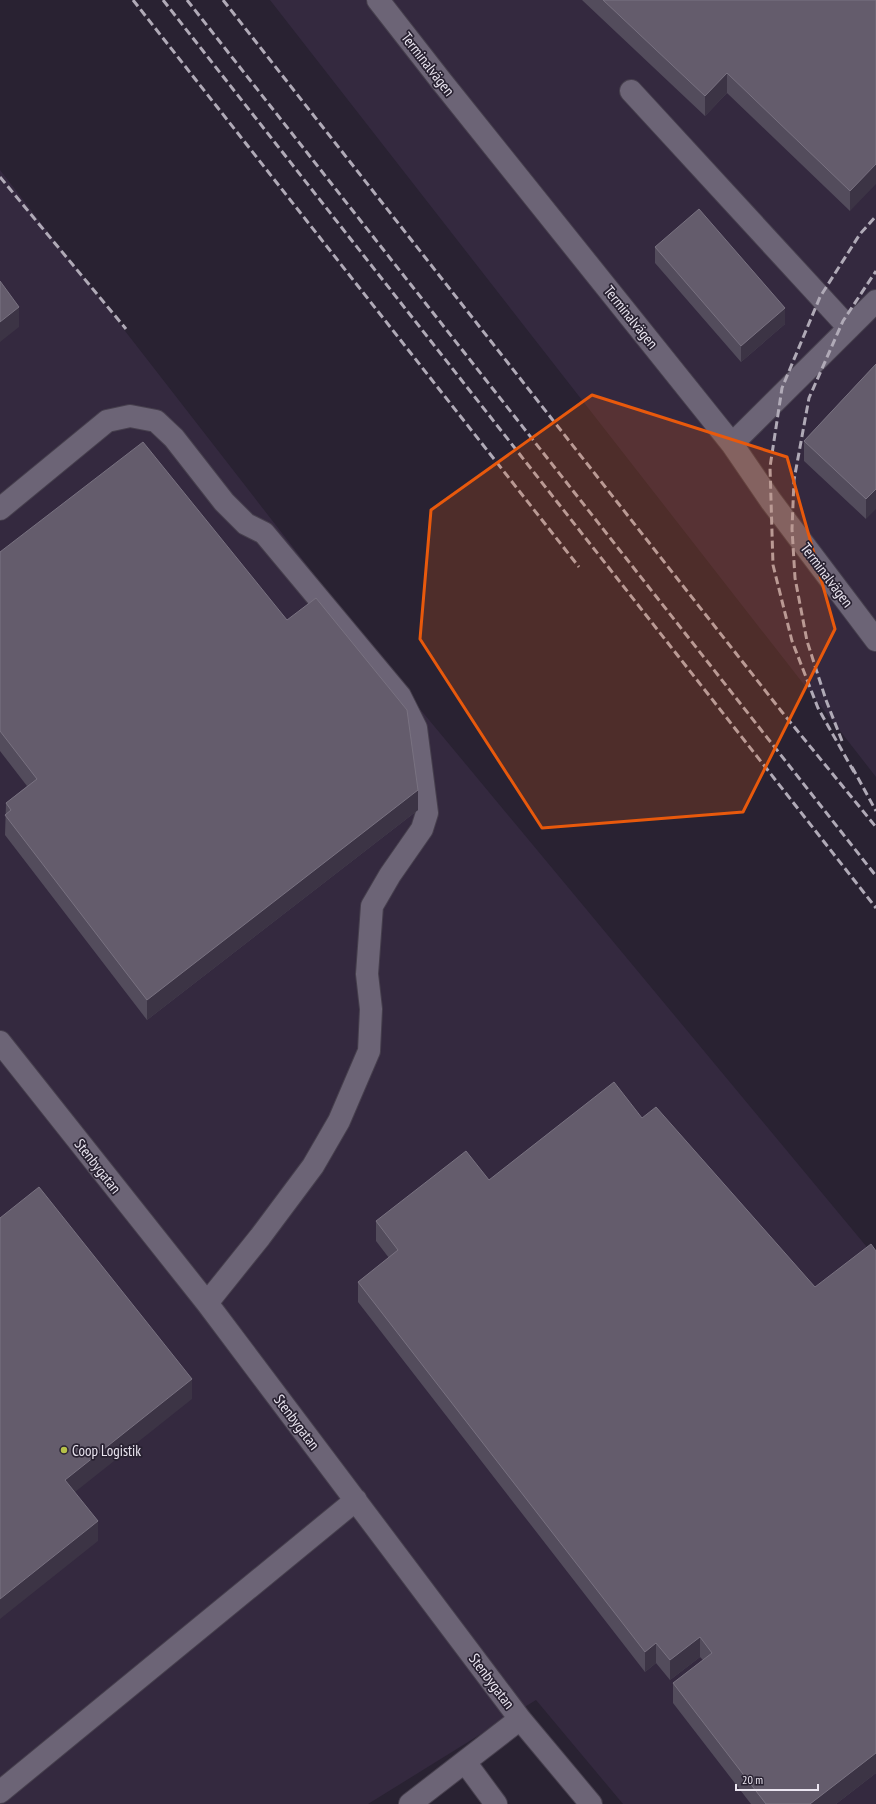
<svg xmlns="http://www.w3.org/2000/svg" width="876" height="1804" font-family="'PT Sans Narrow',sans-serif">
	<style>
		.built { fill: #34293f }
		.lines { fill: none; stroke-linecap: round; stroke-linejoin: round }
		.minor-casing { stroke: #463f4d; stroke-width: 24 }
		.minor { stroke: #6c6476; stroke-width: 22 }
		.rail { stroke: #b0aab7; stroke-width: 3; stroke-dasharray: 8 4; stroke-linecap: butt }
		.wall { fill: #534c5c }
		.shaded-wall { fill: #3c3445 }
		.building { fill: #645c6c; stroke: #797281 }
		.marked { fill: #e8590c; fill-opacity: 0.2; stroke: #e8590c; stroke-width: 3; stroke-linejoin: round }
		.poi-dot { fill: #b6c149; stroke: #292232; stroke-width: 1.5 }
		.labels { text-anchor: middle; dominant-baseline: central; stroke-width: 3.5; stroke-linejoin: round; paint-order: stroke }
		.street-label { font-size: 15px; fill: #eae5f0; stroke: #292232 }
		.poi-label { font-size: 15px; fill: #eae5f0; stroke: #292232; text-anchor: start }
	</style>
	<rect width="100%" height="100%" fill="#292232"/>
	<path class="built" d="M270,0h606v777z
		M0,170l400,515 476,573v546h-253l-87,-104 -168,104h-368z"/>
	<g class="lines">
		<defs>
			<path id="minor" d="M378,0l64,82 290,362 39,57 105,139
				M631,91l218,237
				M732,444l144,-143
				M0,509l107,-88 23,-5 26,5 18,17 50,64 22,22 18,9 136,163 16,32 11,85 -5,16 -32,46 -18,31 -5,68 4,35 -2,42 -30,70 -26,45 -53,71 -53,66
				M0,1042l207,261 313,416 71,85
				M465,1762l31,42
				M0,1792l356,-292
				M410,1804l110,-85"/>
		</defs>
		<use href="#minor" class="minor-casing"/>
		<use href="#minor" class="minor"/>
		<path class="rail" d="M133,0l446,567
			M163,0l713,908
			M187,0l689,876
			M223,0l559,712 94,115
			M0,177l126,152
			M842,741l-16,-41 -19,-59 -12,-63 -3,-49 2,-49 15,-82 34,-77 33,-50
			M852,767l24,44
			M854,772l-36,-64 -26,-67 -19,-76 -3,-98 12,-79 38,-91 40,-63 16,-18"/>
	</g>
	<path class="wall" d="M582,0h294l-26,211 -123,-118 -22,23z
		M655,247l130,77 -44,38 -86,-99z
		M876,364l-10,155 -62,-58v-20z
		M0,552l418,258 -271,210 -142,-185 1,-32 21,-17 -27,-35z
		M642,1118l173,169 61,-36v522l-40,31h-85l-78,-101v-20l30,-23 -3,-3 -30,23 -14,-17 -11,9 -287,-370v-20l31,-24 -13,-17v-20l113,-41z"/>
	<path class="shaded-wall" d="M727,73v20l-22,23v-20z
		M876,164v20l-26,27v-20z
		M19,307v20l-19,15v-20z
		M785,308v16l-44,38v-16z
		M876,489v20l-10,10v-20z
		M418,790v20l-271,210v-20z
		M192,1379v20l-127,101v-20z
		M98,1521v20l-98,78v-20z
		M700,1637v20l-30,23v-20z
		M656,1643v20l-11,9v-20z
		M876,1753v20l-40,31h-26z"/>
	<path class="building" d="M603,0h273v164l-26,27 -123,-118 -22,23z
		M699,209l86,99 -44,38 -86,-99z
		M0,281l19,26 -19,15z
		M876,364v125l-10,10 -62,-58z
		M143,442l144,178 29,-22 91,112 11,80 -271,210 -142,-185 6,-5 -5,-7 31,-24 -37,-48v-179z
		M614,1082l28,36 14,-11 159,180 56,-43 5,7v502l-66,51h-44l-93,-121 39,-30 -12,-16 -30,23 -14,-17 -11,9 -287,-370 40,-32 -22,-29 90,-70 23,29z
		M39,1187l153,192 -127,101 33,41 -98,78v-381z"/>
	<path class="marked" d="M592,395l195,62 48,172 -92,183 -201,16 -122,-189 11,-129z"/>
	<circle class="poi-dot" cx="64" cy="1450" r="4"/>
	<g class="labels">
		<g class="street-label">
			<text transform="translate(428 64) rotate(52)">Terminalvägen</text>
			<text transform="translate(631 317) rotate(51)">Terminalvägen</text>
			<text transform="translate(827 575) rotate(53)">Terminalvägen</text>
			<text transform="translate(98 1166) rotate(52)">Stenbygatan</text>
			<text transform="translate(297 1422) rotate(53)">Stenbygatan</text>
			<text transform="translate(492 1681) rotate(53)">Stenbygatan</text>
		</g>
		<g class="poi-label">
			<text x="72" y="1450">Coop Logistik</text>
		</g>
	</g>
	<path d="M736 1784v6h82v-6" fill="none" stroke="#eae5f0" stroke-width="2"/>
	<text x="742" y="1784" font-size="12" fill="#eae5f0" stroke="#292232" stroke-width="3" paint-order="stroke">20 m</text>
</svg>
